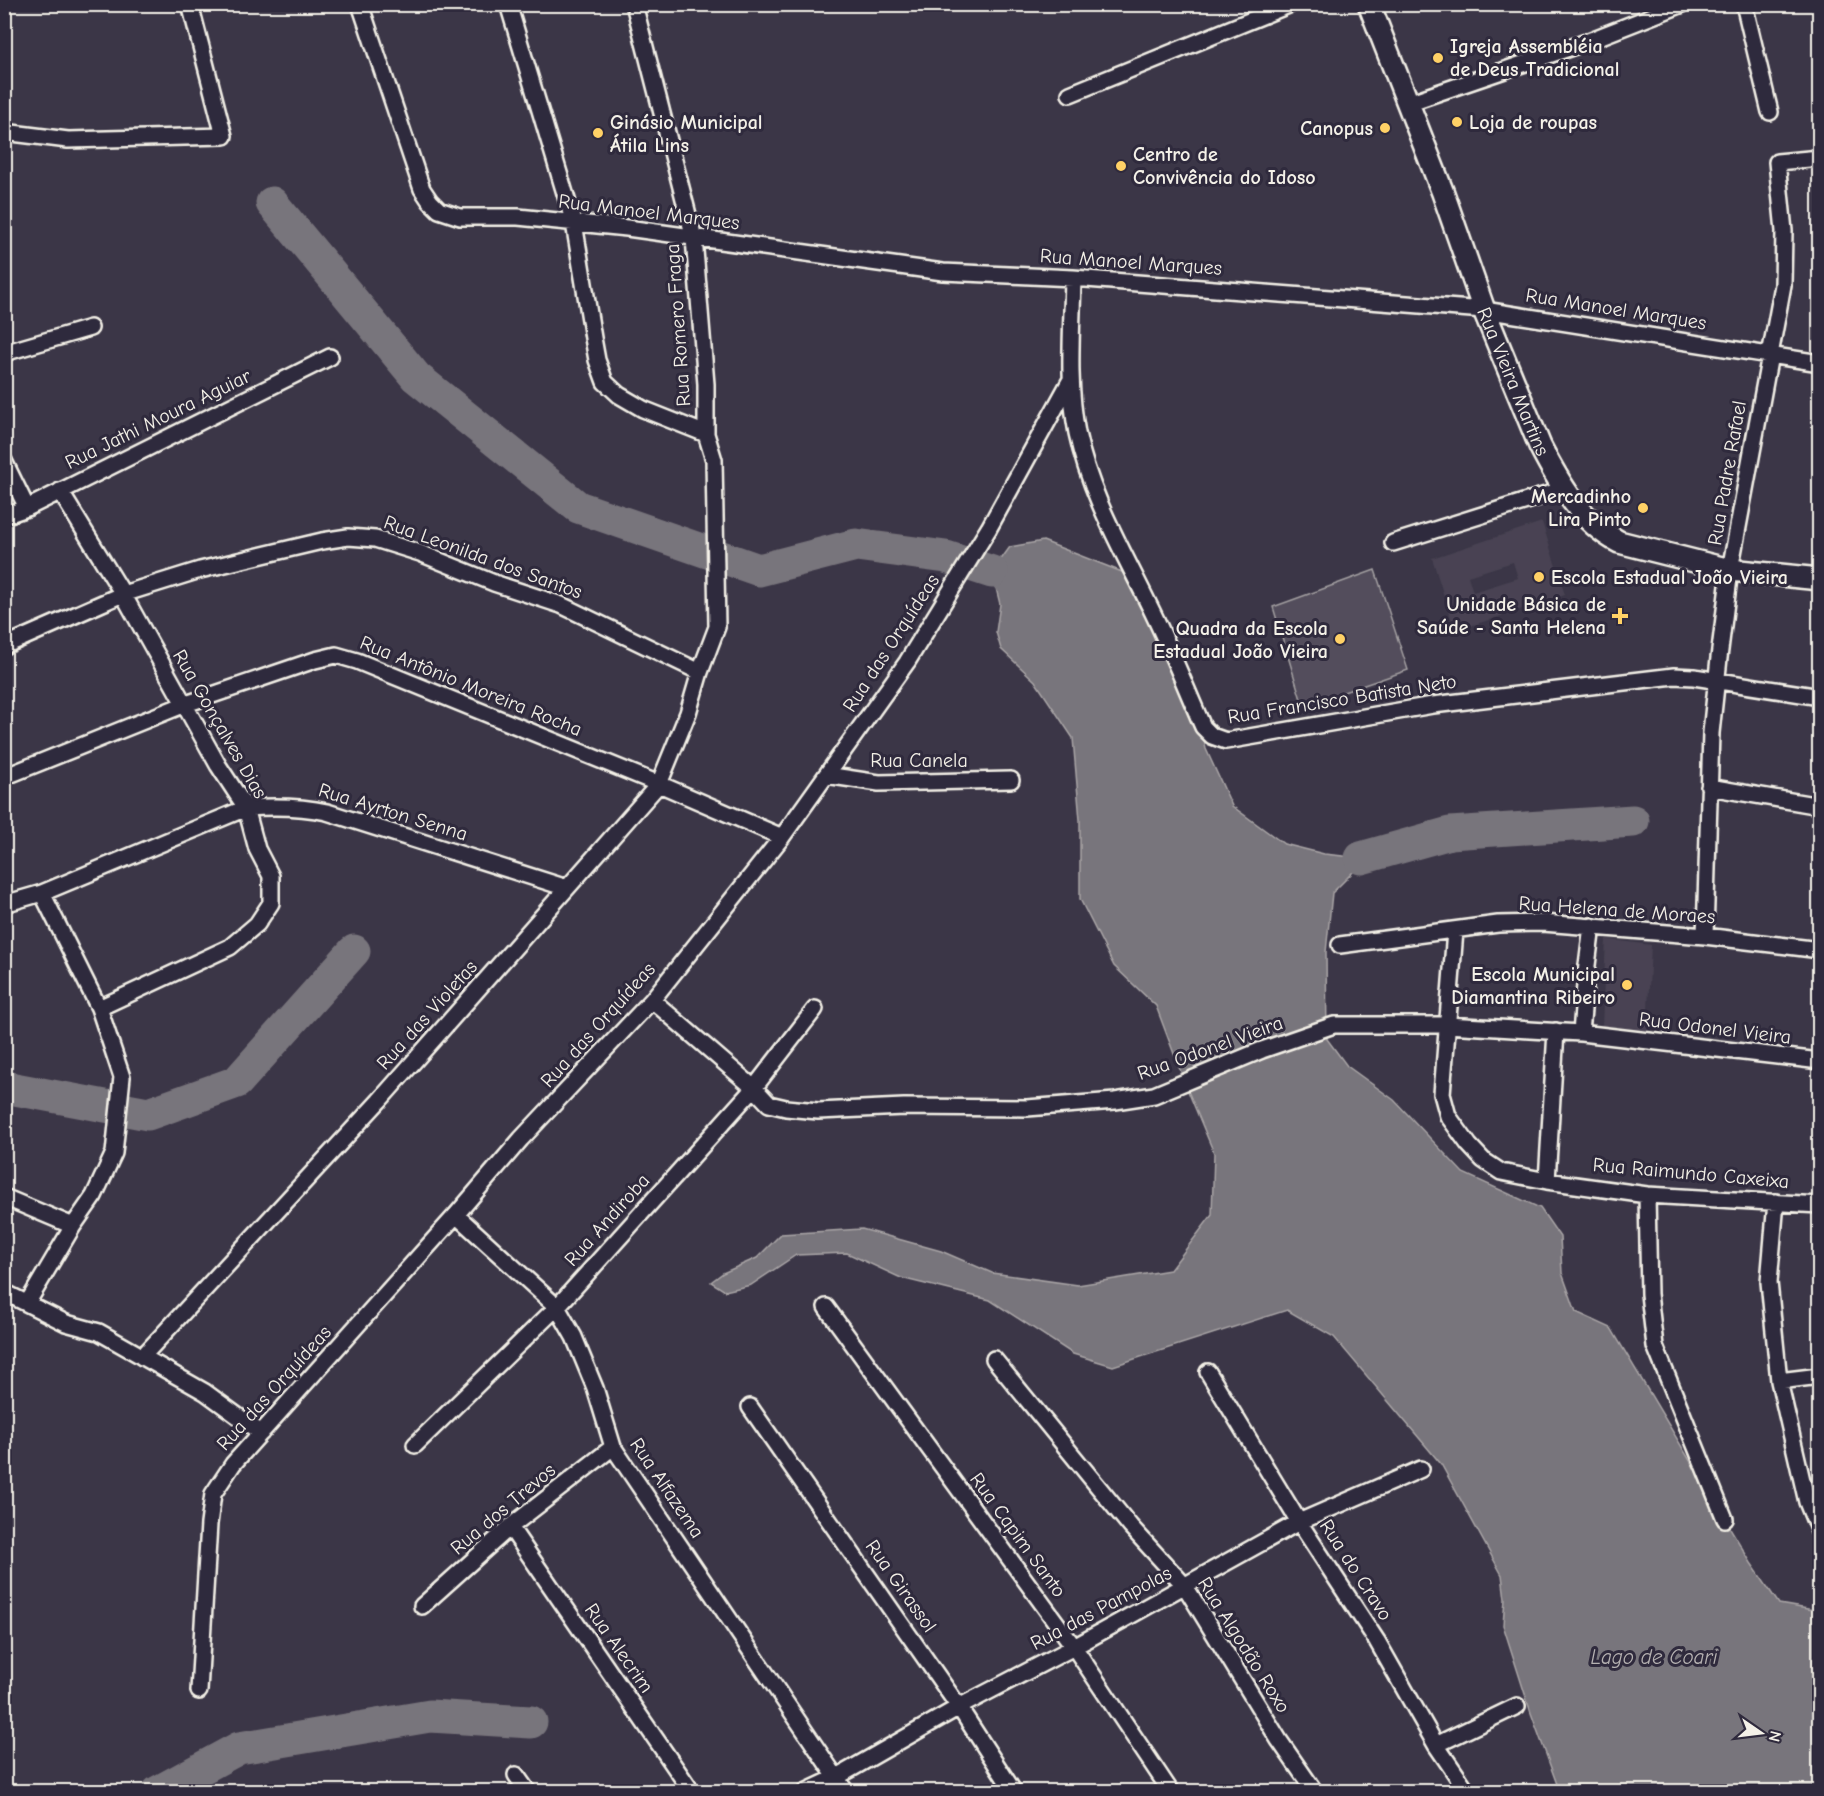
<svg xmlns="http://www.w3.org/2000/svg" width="1824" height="1796" font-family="'Comic Neue',sans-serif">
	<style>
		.built { fill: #484352; fill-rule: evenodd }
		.green { fill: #534e5c; stroke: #a4a0a2; stroke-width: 1.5 }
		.water { fill: #78747b; stroke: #aaa6a7; stroke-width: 1.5 }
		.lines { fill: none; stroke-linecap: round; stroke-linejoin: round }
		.river { stroke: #78747b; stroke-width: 33 }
		.street-casing { stroke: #f4f1e8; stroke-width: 20 }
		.secondary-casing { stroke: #f4f1e8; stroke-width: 26 }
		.street { stroke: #2f2a3d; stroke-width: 15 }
		.secondary { stroke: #2f2a3d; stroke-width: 21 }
		.poi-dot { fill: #ffd166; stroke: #2f2a3d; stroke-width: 2 }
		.labels { text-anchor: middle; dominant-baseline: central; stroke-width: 6; stroke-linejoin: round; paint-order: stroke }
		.poi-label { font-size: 20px; font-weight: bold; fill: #f4f1e8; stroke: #2f2a3d; text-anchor: start }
		.street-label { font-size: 20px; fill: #f4f1e8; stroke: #2f2a3d }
		.water-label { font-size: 21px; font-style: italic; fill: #b6b2b2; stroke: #2f2a3d }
	</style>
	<rect width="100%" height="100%" fill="#3b3647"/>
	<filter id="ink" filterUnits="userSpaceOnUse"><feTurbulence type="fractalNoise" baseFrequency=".0167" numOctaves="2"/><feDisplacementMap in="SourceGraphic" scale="12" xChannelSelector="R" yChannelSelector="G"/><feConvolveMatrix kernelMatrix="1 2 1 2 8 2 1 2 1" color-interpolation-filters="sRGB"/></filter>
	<g filter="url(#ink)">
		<path class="built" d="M1542,522l23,73 -110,36 -23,-73zM1513,562l5,16 -45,14 -5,-16z
			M1606,939l45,6 -4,86 -45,-5z"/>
		<path class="green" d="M1375,570l33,100 -105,36 -30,-99z"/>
		<path class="water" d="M1043,541l79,31 32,30 34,73 18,74 26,57 52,38 40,10 37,4 -4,10 -25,25 -6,59 1,87 20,27 47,34 69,73 77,35 20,29 2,36 14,39 35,16 140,235 28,41 40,7v180h-263l2,-4 -27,-74 -28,-88 2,-26 -3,-24 -61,-111 -107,-127 -47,-27 -174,56 -40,-12 -83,-54 -89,-22 -54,-25 -51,2 -45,30 -26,6 -14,-9 12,-9 34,-15 24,-24 81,-5 79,22 51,22 86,12 92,-15 42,-55 2,-62 -26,-62 -32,-85 -42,-40 -34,-67v-79l-7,-82 -38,-57 -34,-32 -5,-17 4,-28 -8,-32 18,-25z"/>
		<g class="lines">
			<path class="river" d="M272,203l144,174 162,130 181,63 97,-25 90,12 46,15
				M1361,858l89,-25 183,-12
				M4,1087l144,27 89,-32 117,-131
				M158,1792l81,-44 191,-32 101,6"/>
			<defs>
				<path id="street" d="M360,4l62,185 8,12 9,9 21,7h58l109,11 316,44 130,6 411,32 336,53
					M508,4l66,219 19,115 4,22 8,22 14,13 24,14 63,25
					M1744,4l26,108
					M1070,94l221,-90
					M1408,103l170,-58 105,-41
					M4,132l64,8 156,-4 -34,-132
					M1073,278c-1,52 -6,104 4,155 13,62 45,116 72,172 20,40 36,81 54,122l9,9 14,5 207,-36 241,-29 20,1 126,20
					M4,353l86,-25
					M4,461l23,47
					M60,491l63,103 95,171 28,43 11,41 14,27v27l-14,21 -27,23 -131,61
					M4,516l23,-8 303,-151
					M1393,543l172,-54
					M4,646l119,-52 77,-24 122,-29 26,-4 27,2 45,14 74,30 67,22 139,67
					M826,775l53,8 132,-3
					M4,777l179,-72 132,-45 21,-5 21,6 302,123 123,53
					M1709,787l111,19
					M4,904l38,-11 204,-85c28,-2 54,-2 81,4l240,76
					M1455,931l-13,163 6,22 21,29 14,15 18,12 46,9 100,14 173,10
					M1705,936l6,-203 8,-75 11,-88 53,-285 1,-54 -7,-69 43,-4
					M1340,945l158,-21 45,-1 162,13 115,14
					M652,1000l102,88 15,16 17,4 32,3 86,-4 123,1 88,-7 39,-6 108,-45 72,-25h113l134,8 239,28
					M1581,1033l5,-60 6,-47
					M1547,1181l9,-150
					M1647,1195l2,99 6,52 70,173
					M4,1197l69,29
					M1776,1202l-7,80 10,99 28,121 13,32
					M456,1215l101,92 17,30 21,51 18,59 233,345
					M4,1292l62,31 33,9 106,60 56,41
					M28,1302l45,-76 21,-30 20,-43 8,-76 -23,-69 -57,-115
					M826,1307l248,340 97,145
					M142,1357l237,-256 280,-317 29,-71 12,-41 17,-45 -3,-167 -8,-26v-50l-12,-146 -60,-234
					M994,1359l137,168 54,59 94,154 36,52
					M1208,1372l91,150 78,119 59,104 32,47
					M1779,1381l41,-5
					M750,1407l209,300 55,85
					M415,1445l142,-138 197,-219 61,-79
					M510,1527l182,265
					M422,1606l88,-79 103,-80
					M199,1691l10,-167 4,-30 20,-30 223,-249 65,-76 131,-139 130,-163 125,-175 82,-134 81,-147
					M1436,1745l81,-39
					M516,1775l12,17
					M805,1792l32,-15 122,-70 115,-60 225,-125 122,-53"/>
				<g id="secondary">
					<path id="s1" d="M1369,4l74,189 41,117 56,136c19,37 41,76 79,96l111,28 90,9"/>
				</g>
			</defs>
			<use href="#street" class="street-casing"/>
			<use href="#secondary" class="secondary-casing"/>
			<use href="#street" class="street"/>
			<use href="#secondary" class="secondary"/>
		</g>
	</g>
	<g class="poi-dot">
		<circle cx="1438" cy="58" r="6"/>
		<circle cx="1457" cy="122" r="6"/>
		<circle cx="1385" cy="128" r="6"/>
		<circle cx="598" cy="133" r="6"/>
		<circle cx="1121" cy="166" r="6"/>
		<circle cx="1643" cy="508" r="6"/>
		<circle cx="1539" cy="577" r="6"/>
		<path d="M1617 607h6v6h6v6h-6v6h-6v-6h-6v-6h6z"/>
		<circle cx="1340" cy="639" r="6"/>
		<circle cx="1627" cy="985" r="6"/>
	</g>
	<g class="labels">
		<g class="poi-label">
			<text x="1450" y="46">Igreja Assembléia<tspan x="1450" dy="23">de Deus Tradicional</tspan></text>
			<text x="610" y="122">Ginásio Municipal<tspan x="610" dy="23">Átila Lins</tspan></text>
			<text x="1469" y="122">Loja de roupas</text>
			<text x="1373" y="128" text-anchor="end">Canopus</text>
			<text x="1133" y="154">Centro de<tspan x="1133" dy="23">Convivência do Idoso</tspan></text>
			<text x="1631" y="496" text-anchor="end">Mercadinho<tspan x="1631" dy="23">Lira Pinto</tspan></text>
			<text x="1551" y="577">Escola Estadual João Vieira</text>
			<text x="1606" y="604" text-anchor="end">Unidade Básica de<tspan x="1606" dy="23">Saúde - Santa Helena</tspan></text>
			<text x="1328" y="628" text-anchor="end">Quadra da Escola<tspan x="1328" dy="23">Estadual João Vieira</tspan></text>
			<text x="1615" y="974" text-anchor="end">Escola Municipal<tspan x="1615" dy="23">Diamantina Ribeiro</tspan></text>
		</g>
		<g class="street-label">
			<text transform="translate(649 212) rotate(7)">Rua Manoel Marques</text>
			<text transform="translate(1131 262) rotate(4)">Rua Manoel Marques</text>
			<text transform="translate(1616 309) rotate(9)">Rua Manoel Marques</text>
			<text transform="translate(678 325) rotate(-94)">Rua Romero Fraga</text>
			<text stroke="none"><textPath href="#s1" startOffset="404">Rua Vieira Martins</textPath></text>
			<text transform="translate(158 419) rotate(-26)">Rua Jathi Moura Aguiar</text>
			<text transform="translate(1727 473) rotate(-80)">Rua Padre Rafael</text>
			<text transform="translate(483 557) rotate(20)">Rua Leonilda dos Santos</text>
			<text transform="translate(891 643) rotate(-57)">Rua das Orquídeas</text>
			<text transform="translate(471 686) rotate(22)">Rua Antônio Moreira Rocha</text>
			<text transform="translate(1342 699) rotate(-9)">Rua Francisco Batista Neto</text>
			<text transform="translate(220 724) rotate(60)">Rua Gonçalves Dias</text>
			<text x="919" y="760">Rua Canela</text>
			<text transform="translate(393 812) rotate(17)">Rua Ayrton Senna</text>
			<text transform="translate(1617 910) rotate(4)">Rua Helena de Moraes</text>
			<text transform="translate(427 1015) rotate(-48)">Rua das Violetas</text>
			<text transform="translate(598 1025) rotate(-48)">Rua das Orquídeas</text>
			<text transform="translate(1715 1028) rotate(7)">Rua Odonel Vieira</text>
			<text transform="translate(1210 1048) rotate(-20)">Rua Odonel Vieira</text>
			<text transform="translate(1691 1173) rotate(5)">Rua Raimundo Caxeixa</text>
			<text transform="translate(607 1220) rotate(-48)">Rua Andiroba</text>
			<text transform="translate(274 1388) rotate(-48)">Rua das Orquídeas</text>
			<text transform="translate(667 1488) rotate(56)">Rua Alfazema</text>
			<text transform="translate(503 1509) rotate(-40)">Rua dos Trevos</text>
			<text transform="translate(1018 1535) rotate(54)">Rua Capim Santo</text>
			<text transform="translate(1356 1570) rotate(57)">Rua do Cravo</text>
			<text transform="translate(901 1586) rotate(55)">Rua Girassol</text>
			<text transform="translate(1101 1608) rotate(-28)">Rua das Pampolas</text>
			<text transform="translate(1244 1645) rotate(58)">Rua Algodão Roxo</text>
			<text transform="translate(619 1648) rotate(55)">Rua Alecrim</text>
		</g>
		<g class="water-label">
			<text x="1654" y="1657">Lago de Coari</text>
		</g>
	</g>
	<rect width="1824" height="1796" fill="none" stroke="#2f2a3d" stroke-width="24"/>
	<rect x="12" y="12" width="1800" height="1772" fill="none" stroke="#f4f1e8" stroke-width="2" filter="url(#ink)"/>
	<g transform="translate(1761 1733) rotate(104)" stroke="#2f2a3d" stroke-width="4.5" paint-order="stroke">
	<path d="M0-4.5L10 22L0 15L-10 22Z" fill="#f4f1e8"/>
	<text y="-9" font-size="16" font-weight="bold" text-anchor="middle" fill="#f4f1e8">N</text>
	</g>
</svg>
